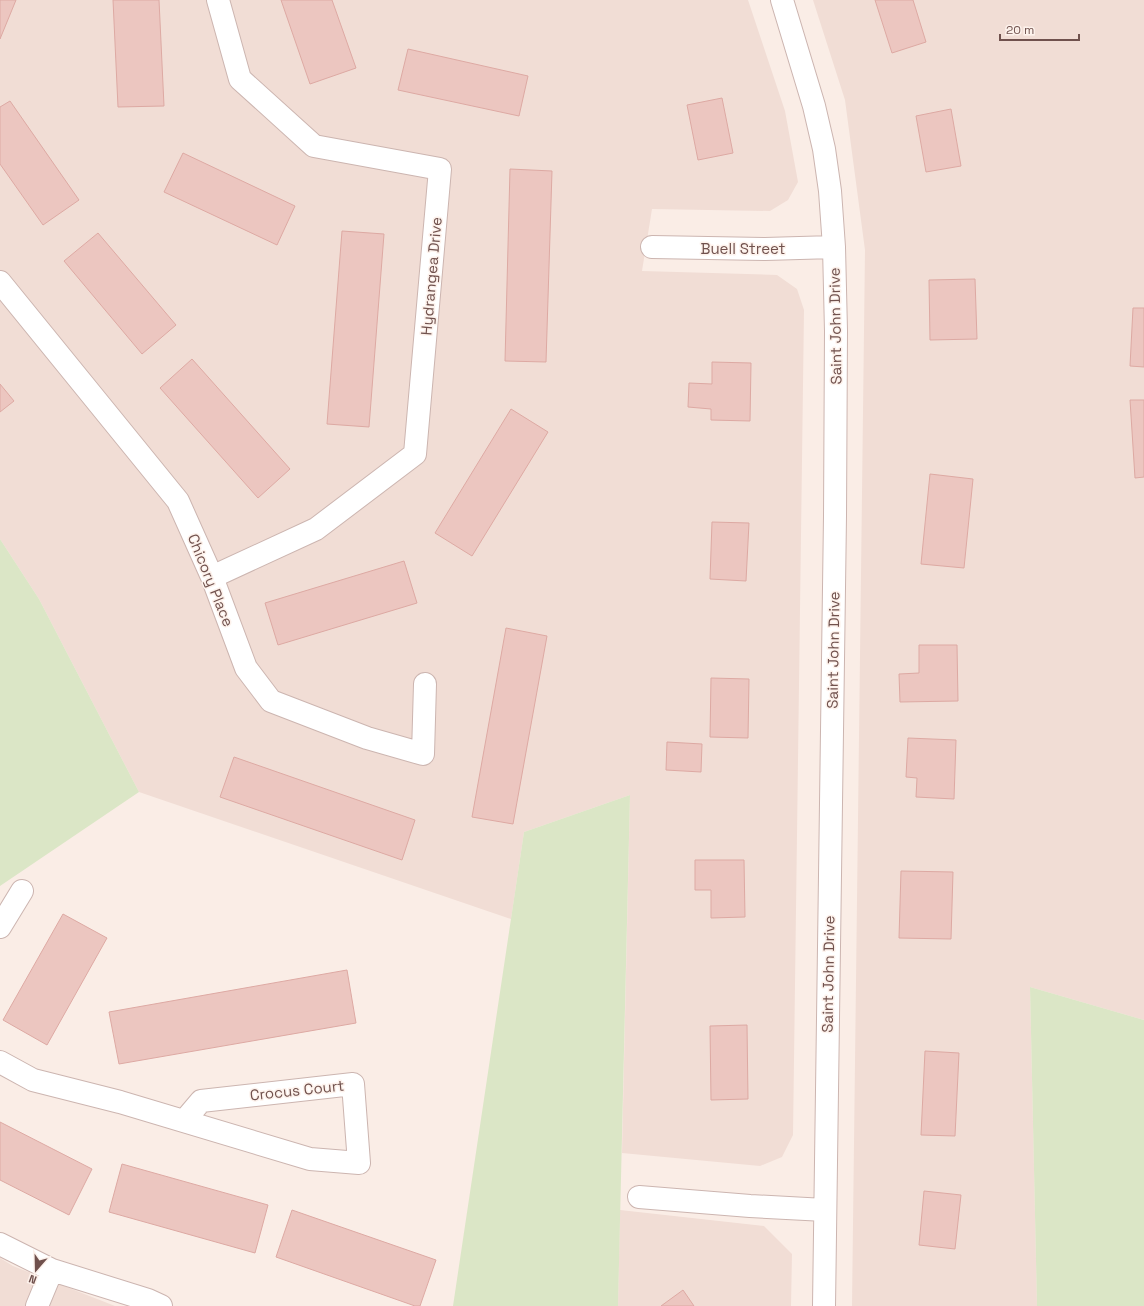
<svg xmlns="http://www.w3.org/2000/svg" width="1144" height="1306" font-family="'Space Grotesk',sans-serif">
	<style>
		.residential { fill: #f1ddd5 }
		.green { fill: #dbe6c6 }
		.building { fill: #ecc6c0; stroke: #dda9a3 }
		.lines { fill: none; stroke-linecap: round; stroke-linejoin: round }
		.street-casing { stroke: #ccb5b0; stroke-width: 24 }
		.street { stroke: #fff; stroke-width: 22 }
		.labels { text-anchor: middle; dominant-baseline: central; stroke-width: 3; stroke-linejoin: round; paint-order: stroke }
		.street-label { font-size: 15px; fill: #70514d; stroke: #fdf2ec }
	</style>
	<rect width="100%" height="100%" fill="#faede6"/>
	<path class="residential" d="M0,0h748l37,111 13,71 -10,18 -18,11 -118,-2 -10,62 135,4 20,14 7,21 -11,825 -11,22 -22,9 -138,-13 8,-358 -106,37 -13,87 -372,-127 -100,-193 -39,-60z
		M813,0h331v1020l-114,-33 7,319h-185l13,-1056 -20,-150z
		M620,1210l144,16 28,28 -1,52h-173z
		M0,1258l13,8 102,40h-115z"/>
	<path class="green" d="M0,539l39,60 100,193 -139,94z
		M630,795l-12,511h-165l71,-474z
		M1030,987l114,33v286h-107z"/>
	<path class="building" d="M0,0h16l-16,39z
		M113,0h46l5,106 -46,1z
		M281,0h51l24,68 -46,16z
		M875,0h38l13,42 -34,11z
		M408,49l120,27 -9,40 -121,-26z
		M722,98l11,55 -35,7 -11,-55z
		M10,101l69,99 -36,25 -43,-61v-57z
		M951,109l10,57 -35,6 -10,-56z
		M183,153l112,53 -18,39 -113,-53z
		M510,169l42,2 -6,191 -41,-1z
		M342,231l42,3 -15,193 -42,-3z
		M98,233l78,92 -34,29 -78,-93z
		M975,279l2,60 -47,1 -1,-60z
		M1133,308h11v59l-14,-1z
		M192,359l98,110 -32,29 -98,-110z
		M712,362l39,1 -1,58 -39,-1v-11l-23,-2 1,-24 23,1z
		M0,384l14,17 -14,11z
		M1130,400h14v77l-9,1z
		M511,409l37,23 -76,124 -37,-23z
		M930,474l43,5 -9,89 -43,-4z
		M712,522l37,1 -3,58 -36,-2z
		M404,561l13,42 -139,42 -13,-42z
		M506,628l41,8 -34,188 -41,-7z
		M919,645h38l1,56 -58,1 -1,-28 20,-1z
		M711,678l38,1 -1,59 -38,-1z
		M908,738l48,2 -2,59 -38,-2 1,-19 -11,-1z
		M667,742l35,2 -1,28 -35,-2z
		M234,757l181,63 -13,40 -182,-63z
		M695,860h49l1,57 -34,1v-28h-16z
		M901,871l52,1 -2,67 -52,-1z
		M63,914l44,24 -60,107 -44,-25z
		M347,970l9,53 -237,41 -10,-52z
		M747,1025l1,74 -37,1 -1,-74z
		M925,1051l34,2 -4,83 -34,-1z
		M0,1122l92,47 -23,46 -69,-35z
		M122,1164l146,41 -13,48 -146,-41z
		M924,1191l37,4 -6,54 -36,-4z
		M292,1210l144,50 -16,46h-5l-139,-49z
		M683,1290l11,16h-33z"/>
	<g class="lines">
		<defs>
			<path id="street" d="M782,0l32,106 10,43 6,42 4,56 2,84 -1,185 -11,790
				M652,247l113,2 69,-2
				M0,282l178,219 34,76 34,91 25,33 96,37 56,16 2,-70
				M212,577l104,-48 99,-75 25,-285 -126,-23 -74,-67 -22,-79
				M0,927l22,-36
				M0,1062l33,18 87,22 190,57 49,4 -6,-79 -152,17 -17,20
				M639,1197l111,9 75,4
				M0,1244l52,26 96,30 13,6
				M37,1306l15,-36"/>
		</defs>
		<use href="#street" class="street-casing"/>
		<use href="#street" class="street"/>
	</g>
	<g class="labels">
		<g class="street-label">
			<text x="743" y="248">Buell Street</text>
			<text transform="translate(431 276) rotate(-85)">Hydrangea Drive</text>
			<text transform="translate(835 326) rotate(-91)">Saint John Drive</text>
			<text transform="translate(211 580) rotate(68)">Chicory Place</text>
			<text transform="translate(833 650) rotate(-89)">Saint John Drive</text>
			<text transform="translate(828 974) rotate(-89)">Saint John Drive</text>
			<text transform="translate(297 1090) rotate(-6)">Crocus Court</text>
		</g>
	</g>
	<g transform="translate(36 1270) rotate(200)" stroke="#fdf2ec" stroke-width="3" paint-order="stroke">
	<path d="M0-3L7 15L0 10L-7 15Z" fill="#70514d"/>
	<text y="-6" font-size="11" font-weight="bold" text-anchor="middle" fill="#70514d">N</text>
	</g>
	<path d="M1000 34v6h79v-6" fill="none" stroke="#70514d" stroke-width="2"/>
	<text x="1006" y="34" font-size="12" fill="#70514d" stroke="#fdf2ec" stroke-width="3" paint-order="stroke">20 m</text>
</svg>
